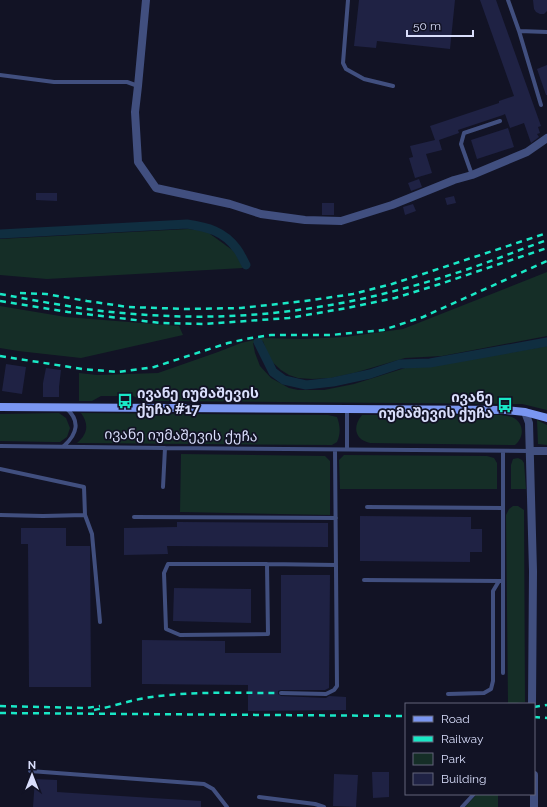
<svg xmlns="http://www.w3.org/2000/svg" width="547" height="807" font-family="Raleway,'Noto Sans Georgian',sans-serif">
	<style>
		.green { fill: #152e27 }
		.lines { fill: none; stroke-linecap: round; stroke-linejoin: round }
		.canal { stroke: #102e40; stroke-width: 9 }
		.building { fill: #1f2244 }
		.lane { stroke: #414f7f; stroke-width: 4 }
		.street { stroke: #414f7f; stroke-width: 8 }
		.secondary { stroke: #7a96f1; stroke-width: 8 }
		.rail { stroke: #19e8c6; stroke-width: 2.5; stroke-dasharray: 6 5; stroke-linecap: butt }
		.labels { text-anchor: middle; dominant-baseline: central; stroke-width: 3.5; stroke-linejoin: round; paint-order: stroke }
		.poi-label { font-size: 14px; font-weight: bold; fill: #d9defb; stroke: #121325; text-anchor: start }
		.street-label { font-size: 14px; fill: #d9defb; stroke: #121325 }
	</style>
	<rect width="100%" height="100%" fill="#121325"/>
	<path class="green" d="M188,229l18,2 29,21 8,16 -196,11 -47,-4v-36z
		M547,272v64l-105,20 -37,2 -51,15 -23,5 -19,1 -14,-1 -9,-3 -8,-5 -12,-11 -6,-18 -10,2 2,10 5,13 11,12 18,10 9,2h26l30,-6 51,-16 41,-4 101,-18v64l-25,-6 -241,-2 -137,-1 -11,-5h-32l-9,5h-13v-28l18,2 61,-2 60,-21 23,-9 21,-5 41,1 42,-2 58,-8z
		M0,306l66,11 113,9 4,9 -102,23 -63,-7 -18,-3z
		M59,413l7,5 4,10 -3,9 -7,5h-8l-52,-1v-27z
		M81,413l247,2 9,2c3,8 4,16 0,25l-5,3 -255,-2c11,-9 12,-19 4,-30z
		M362,415h139c4,1 8,1 11,2 12,5 13,20 3,28l-145,-2c-15,-3 -18,-16 -8,-28z
		M537,420l10,5v20l-9,-1z
		M181,454l144,2 5,5v54l-150,-3z
		M344,455l143,1 7,2 3,5v26h-157l-1,-29z
		M518,458l4,2 2,3 2,26h-15v-24l2,-6z
		M513,506h5l6,4 1,192 -17,2 -2,-189 3,-6z
		M477,794h21v13h-33z"/>
	<g class="lines">
		<path class="canal" d="M0,234l187,-10c20,3 37,7 50,25 4,5 6,11 9,16
			M258,342l15,30 11,8 22,5 27,-3 37,-8 30,-10 30,-1 117,-21"/>
	</g>
	<path class="building" d="M359,0h96l-5,49 -73,-8 -1,7 -22,-2z
		M480,0h16l45,126 -3,1 2,6 -3,1 2,3 -8,6 -7,-20 -14,5 -5,-14 -2,1 -45,15 1,3 -20,7 3,10 -16,4 6,19 -17,5 -6,-20 4,-1 -3,-11 25,-6 -5,-14 69,-23v-2l15,-5z
		M533,0h14v11l-3,3h-4l-4,-2 -2,-3z
		M547,65v30h-1l-9,-26z
		M508,128l6,19 -37,12 -6,-19z
		M419,179l3,8 -11,4 -3,-8z
		M36,193h21v8l-21,-1z
		M454,196l2,7 -9,2 -2,-7z
		M322,203h12v12h-12z
		M413,204l3,7 -11,4 -2,-8z
		M6,364l20,3 -4,27 -20,-3z
		M46,368l15,2 -2,17v10h-16v-14z
		M360,516l111,1v12h11v23h-12v10l-110,-1z
		M177,522l151,1v24l-161,-1 1,8 -44,1v-27l53,-1z
		M21,528h45v18h24l1,141h-62l-1,-143h-7z
		M281,575h49l-1,113 -4,2h-44l-3,1v3l3,2 45,2 3,-2 17,1v13l-98,1v-26l-106,-1v-44l83,1v12h56z
		M174,588l77,1v34l-78,-2z
		M372,772h17v25l-16,1z
		M334,774l24,1 -2,32 -23,-1z
		M35,779l22,1v12l144,9v6h-168z"/>
	<g class="lines">
		<path class="lane" d="M348,0l-5,63 3,6 18,10 29,7
			M508,0l11,31 28,1
			M519,31l22,74
			M0,75l54,7h73l11,4
			M472,175l-11,-31 3,-11 36,-12
			M347,409v40
			M0,446l165,2 365,3
			M64,446c13,-12 17,-25 2,-38
			M503,452v221
			M0,469l84,18 1,28 7,19 8,88
			M163,487l2,-39
			M367,507l136,1
			M0,515l43,1 42,-1
			M134,517l202,1
			M267,564l1,70 -88,1 -14,-6 -2,-56 4,-9h99l69,1
			M364,580l137,1
			M281,693l45,1 8,-4 3,-4 -2,-236
			M448,694l36,-1 7,-4 2,-8v-90l6,-10
			M30,771l174,13 9,5 14,18
			M259,797l56,7 9,3
			M462,807l12,-13"/>
		<path class="street" d="M146,0l-8,86 -3,26 3,50 18,26 74,16 31,10 44,6 36,1 51,-16 62,-25 18,-5 55,-23 20,-14
			M525,412l4,11 4,148 -1,133
			M530,451h17
			M534,775v32"/>
		<path class="secondary" d="M0,407l347,2 159,1 19,2 22,6"/>
		<path class="rail" d="M20,293l26,1 41,7 41,6 59,2 54,-1 64,-7 48,-7 39,-10 37,-12 118,-39
			M0,294c44,8 89,17 134,20 62,5 124,3 184,-7 46,-7 91,-19 135,-33 32,-10 63,-23 94,-34
			M0,301l68,11 93,11 42,1 86,-6 58,-10 48,-10 45,-14 107,-36
			M0,356l82,13 36,3 36,-5 74,-24 23,-5 20,-3h60l52,-5 40,-13 124,-56
			M0,706l86,2 14,-2
			M534,707l13,-2
			M94,710c17,-3 34,-9 51,-12 43,-7 88,-5 132,-5
			M0,713l406,3
			M534,717l13,1"/>
	</g>
	<defs>
		<symbol id="bus-bare" viewBox="-9 -9 18 18"><path d="M-5-6H5V4H4V6H2V4H-2V6H-4V4H-5ZM-3.5-4V0h7V-4ZM-3.5 1.2v1.5H-2V1.2ZM2 1.2v1.5H3.5V1.2Z" fill="#19e8c6" stroke="#121325" stroke-width="2.5" paint-order="stroke"/></symbol>
	</defs>
	<g fill-rule="evenodd">
		<use href="#bus-bare" x="114" y="390" width="22" height="22"/>
		<use href="#bus-bare" x="494" y="394" width="22" height="22"/>
	</g>
	<g class="labels">
		<g class="poi-label">
			<text x="137" y="393">ივანე იუმაშევის<tspan x="137" dy="16">ქუჩა #17</tspan></text>
			<text x="493" y="397" text-anchor="end">ივანე<tspan x="493" dy="16">იუმაშევის ქუჩა</tspan></text>
		</g>
		<g class="street-label">
			<text transform="translate(181 435) rotate(1)">ივანე იუმაშევის ქუჩა</text>
		</g>
	</g>
	<rect x="405" y="703" width="130" height="92" fill="#121325" stroke="#62647b"/>
	<rect x="413" y="716" width="20" height="6" fill="#7a96f1" stroke="#62647b"/>
	<text x="441" y="723" font-size="12" fill="#d9defb">Road</text>
	<rect x="413" y="736" width="20" height="6" fill="#19e8c6" stroke="#62647b"/>
	<text x="441" y="743" font-size="12" fill="#d9defb">Railway</text>
	<rect x="413" y="753" width="20" height="12" fill="#152e27" stroke="#62647b"/>
	<text x="441" y="763" font-size="12" fill="#d9defb">Park</text>
	<rect x="413" y="773" width="20" height="12" fill="#1f2244" stroke="#62647b"/>
	<text x="441" y="783" font-size="12" fill="#d9defb">Building</text>
	<g transform="translate(32 775)" stroke="#121325" stroke-width="3" paint-order="stroke">
	<path d="M0-3L7 15L0 10L-7 15Z" fill="#d9defb"/>
	<text y="-6" font-size="11" font-weight="bold" text-anchor="middle" fill="#d9defb">N</text>
	</g>
	<path d="M407 30v6h66v-6" fill="none" stroke="#d9defb" stroke-width="2"/>
	<text x="413" y="30" font-size="12" fill="#d9defb" stroke="#121325" stroke-width="3" paint-order="stroke">50 m</text>
</svg>
